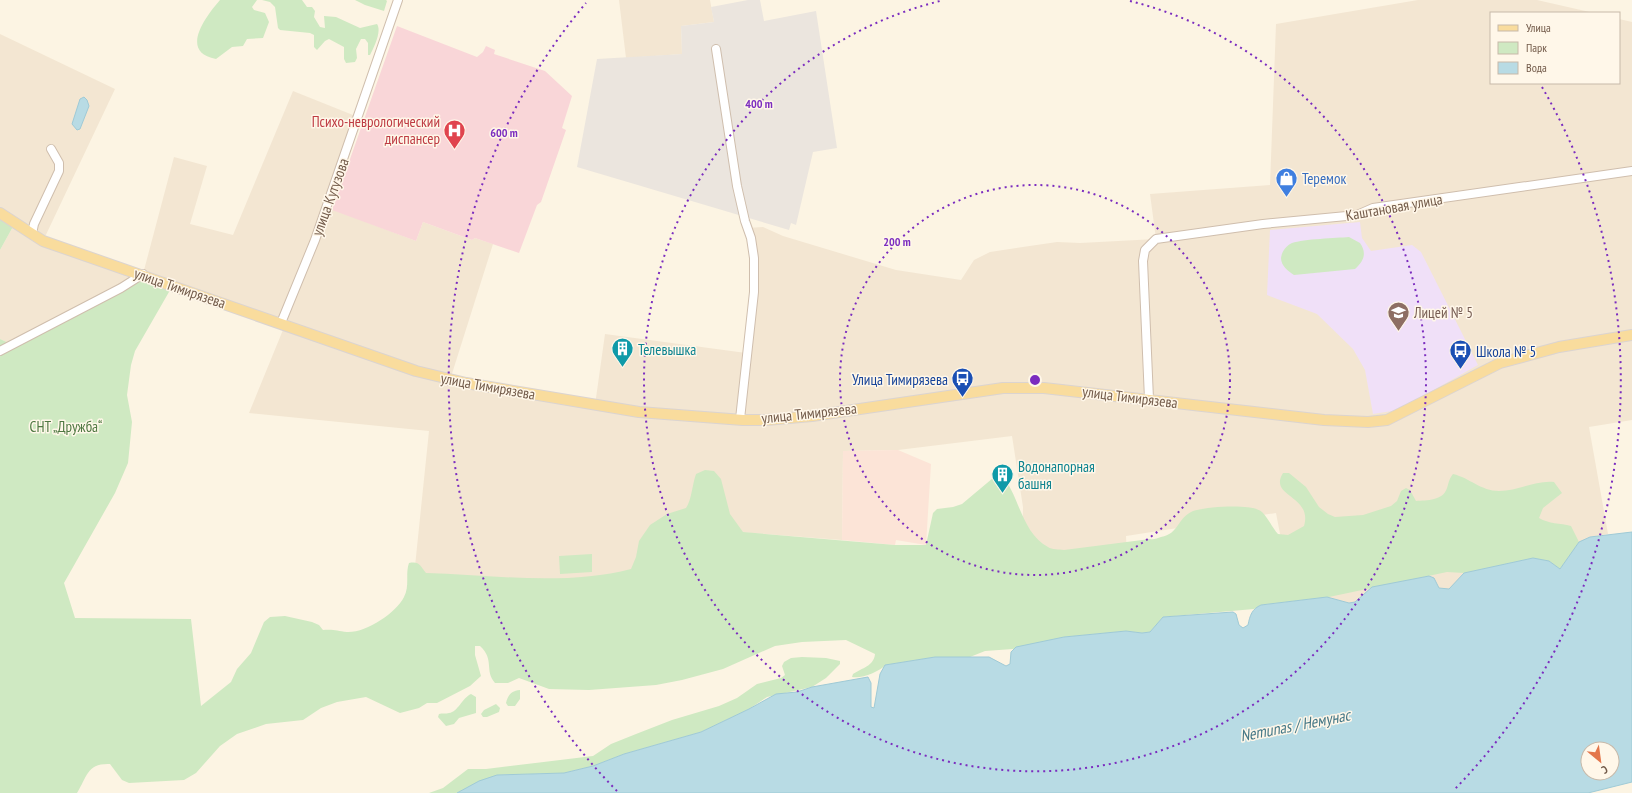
<svg xmlns="http://www.w3.org/2000/svg" width="1632" height="793" font-family="'PT Sans Narrow',sans-serif">
	<style>
		.residential { fill: #f3e6d2 }
		.commercial { fill: #fce4d7 }
		.industrial { fill: #ebe5de }
		.education { fill: #f0e0f8 }
		.medical { fill: #f9d6d8 }
		.green { fill: #cfe9c2 }
		.water { fill: #b8dbe4; stroke: #9fcad6; fill-rule: evenodd }
		.lines { fill: none; stroke-linecap: round; stroke-linejoin: round }
		.minor-casing { stroke: #cfbead; stroke-width: 10 }
		.major-casing { stroke: #dbd4d0; stroke-width: 12 }
		.minor { stroke: #fff; stroke-width: 8 }
		.major { stroke: #f9dc9d; stroke-width: 10 }
		.ring { fill: none; stroke: #7b2cbf; stroke-width: 2; stroke-dasharray: 2 4 }
		.labels { text-anchor: middle; dominant-baseline: central; stroke-width: 3; stroke-linejoin: round; paint-order: stroke }
		.health-label { font-size: 15px; fill: #be3a42; stroke: #fff7e9; text-anchor: end }
		.shop-label { font-size: 15px; fill: #366cbe; stroke: #fff7e9; text-anchor: start }
		.street-label { font-size: 15px; fill: #735b4a; stroke: #fff7e9 }
		.education-label { font-size: 15px; fill: #785e54; stroke: #fff7e9; text-anchor: start }
		.culture-label { font-size: 15px; fill: #0d838f; stroke: #fff7e9; text-anchor: start }
		.transit-label { font-size: 15px; fill: #164399; stroke: #fff7e9; text-anchor: start }
		.park-label { font-size: 15px; fill: #4f7842; stroke: #fff7e9 }
		.water-label { font-size: 16px; font-style: italic; fill: #447786; stroke: #fff7e9 }
		.centre { fill: #7b2cbf; stroke: #fff7e9; stroke-width: 2 }
		.ring-label { font-size: 12px; text-anchor: middle; font-weight: bold; fill: #7b2cbf; stroke: #fff7e9; stroke-width: 3; stroke-linejoin: round; paint-order: stroke }
	</style>
	<rect width="100%" height="100%" fill="#fcf4e3"/>
	<path class="residential" d="M619,0h91l4,22 -33,4 1,28 -56,4z
		M1418,0h119l57,13h-103v70h128v-64l13,3v398l-43,7 19,107 -18,3 -26,27 -109,20 -6,5 -10,-1 -5,-10 -5,-2 -73,26 -7,1 -22,-6 -34,4 -17,-88 -150,23 1,23 -105,6 1,-58 -11,-71 -114,14 -55,1 -1,89 -192,-15 -7,73 -229,-22 15,-145 -180,-18 36,-88 -142,-51 31,-117 33,9 -17,58 43,11 60,-144 65,26 -31,90 89,34 7,-19 49,18 3,-2 18,6 -43,136 145,25 10,-71 141,19 8,-61 -7,-64 16,-1 20,9 113,34 65,10 13,-20 16,-8 67,-10 23,1 76,-4 -6,-45 120,-9 6,-161z
		M0,34l115,55 -72,152 100,33 -131,71 -12,-6v-89l15,-27 -15,-10z"/>
	<path class="commercial" d="M898,450l33,14 -5,81 -30,-5 -1,5 -53,-5 1,-89z"/>
	<path class="industrial" d="M748,0h12l4,21 52,-10 21,137 -24,4 -17,73 -5,-2 -2,7 -212,-63 20,-108 85,-5 -1,-28 33,-4 -3,-15z"/>
	<path class="education" d="M1360,222l2,16 9,13 41,-6 9,7 57,113 -80,45 -25,4 -8,-44 -12,-21 -36,-35 -50,-19 3,-65z"/>
	<path class="medical" d="M397,26l80,31 6,-5 3,-6 9,4 -1,4 51,17 27,25 -10,32 4,2 -25,72 -4,3 -18,48 -44,-15 -3,2 -49,-18 -7,19 -84,-31z"/>
	<path class="green" d="M220,0h37l-5,7 2,3 11,3 4,9 -6,16 -16,1 -4,7 -11,1 -16,12c-38,-7 -9,-44 4,-59z
		M262,0h40l5,7h5l3,4 -1,6 6,10 5,1 -1,-12 12,1 24,11 17,-4c5,7 -3,23 -7,31h-2v-12l-3,-4h-4l-5,10 1,9 -2,4 -9,1 -2,-4v-12l-15,-8 -4,2 -8,9 -3,-3v-12l-4,-2 -30,-3 -2,-2 -3,-21 -5,-5z
		M355,0h31l1,1 -3,10 -19,-6z
		M0,213l15,10 -15,27z
		M1349,237l11,6c7,10 4,18 -5,26l-61,6c-6,-4 -13,-9 -13,-17 1,-7 5,-12 11,-15 12,-4 44,-5 57,-6z
		M143,274l30,11 -38,66 -4,14 -4,30 5,27 -4,41 -13,30 -51,90 11,35 116,1 10,87 30,-24 6,-13 14,-16 13,-31 6,-5 15,-1 27,6 7,3 4,5c11,-1 14,1 24,2 19,1 49,-19 57,-35 6,-11 1,-23 5,-34 11,-2 11,3 17,10 66,2 141,13 205,-4l5,-12 3,-16 11,-16 17,-11 19,-6c6,-9 6,-23 10,-34l9,-4 9,1 7,8 9,35 13,18 152,13h31l7,-32 4,-4 16,-2 9,-3 31,-26 10,2 5,4c12,20 17,51 40,63 4,3 11,2 16,3l86,-11c4,1 7,-1 11,-2 18,-3 16,-19 32,-26 11,-4 60,-8 69,1 6,6 10,15 16,22l10,1 16,-9c9,-31 -36,-29 -21,-53h6l17,14 13,20 9,7 7,3 28,-2 28,-9 6,-5 4,-10 5,-3 4,2 6,11c11,-1 27,0 31,-13 2,-6 2,-9 6,-14 17,4 28,17 46,17 19,0 37,-11 55,-9l8,11 -19,15 -4,10c10,6 21,5 32,8l8,16 -19,27 -11,-8 -16,-3 -69,15 -17,-1 -118,25 -68,8 -7,4 -91,8 -13,15 -8,1 -16,-2 -62,6 -51,12 -28,2 -15,6h-35l-49,8c-8,7 -24,14 -34,12l1,-3c9,-6 21,-8 22,-20l-29,-14 -44,2 -27,4 -52,23 -41,11 -26,5 -67,5 -40,-1 -30,-11 -11,5h-13c-11,-13 0,-23 -15,-37h-5v9l6,21 -11,10 -33,17h-10l-8,5 -19,5 -34,-16 -29,5 -16,6 -18,12 -37,4 -29,10 -17,12 -24,27 -12,7 -55,3 -7,-3 -12,-16c-23,-1 -23,13 -33,29h-77v-454l13,6z
		M592,554v18l-32,2 -1,-18z
		M802,657l24,1 14,3v3l-14,14 -14,9 -45,10 -18,12 -48,23 -77,22 -31,12 -29,7 -67,2 -40,18h-28l14,-5 25,-19h18l107,-13 18,-12 25,-10 36,-14 47,-14 18,-8 20,-14 24,-6 4,-3 -3,-9 2,-4 7,-4z
		M520,690v9l-5,7h-7l-2,-3c2,-8 5,-12 14,-13z
		M471,694l5,3v16l-17,5 -5,6 -8,2 -8,-9 1,-3c3,-1 7,0 10,-1 9,-1 13,-15 22,-19z
		M496,704l4,4 -1,4 -12,5h-4l-2,-3 3,-4z"/>
	<path class="water" d="M84,97l3,3 2,6 -9,23 -3,1 -5,-6 8,-25z
		M1632,532v250l-44,11h-1131l22,-12 18,-6 67,-2 29,-7 31,-12 77,-22 48,-23 27,-15 21,-2 15,-5 56,-10 3,6v24l3,1 6,-34 5,-9 50,-8h54l17,9 4,-2 1,-12 5,-5 48,-10 62,-6 16,2 8,-1 13,-15 70,-5 3,2 3,11 4,3 5,-3c2,-10 4,-16 13,-20l66,-8 22,6 6,-1 17,-15 57,-11 5,2 5,10 10,1 15,-16 69,-15 16,3 11,8 19,-27 11,-5zM1588,749h24v24h-24z"/>
	<g class="lines">
		<defs>
			<path id="minor" d="M716,49l21,137 8,35 6,17 3,20v34l-14,127
				M32,234l2,-10 25,-53v-8l-8,-14
				M281,323l34,-83 83,-240
				M0,351l121,-63 22,-14
				M1149,399l-6,-138 2,-11 11,-11 107,-15 94,-9 16,-7 259,-37"/>
			<path id="major" d="M0,213l43,28 373,130 50,12 173,29 104,8h23l46,-4 191,-28h41l280,32 44,2 19,-2 113,-57 59,-16 73,-12"/>
		</defs>
		<use href="#minor" class="minor-casing"/>
		<use href="#major" class="major-casing"/>
		<use href="#minor" class="minor"/>
		<use href="#major" class="major"/>
	</g>
	<g class="ring">
		<circle cx="1035" cy="380" r="195"/>
		<path d="M1130 1A391 391 0 1 1 940 1"/>
		<path d="M617 791A586 586 0 0 1 586 3M1542 87A586 586 0 0 1 1453 791"/>
	</g>
	<defs>
		<symbol id="hospital-pin" viewBox="-11 -11 22 30"><path d="M0 17L-7.5 6A9.5 9.5 0 1 1 7.5 6Z" fill="#e0444e" stroke="#fff7e9"/><path d="M-5-5h3v3.5h4V-5h3V5h-3V1.5h-4V5h-3Z" fill="#fff"/></symbol>
		<symbol id="shop-pin" viewBox="-11 -11 22 30"><path d="M0 17L-7.5 6A9.5 9.5 0 1 1 7.5 6Z" fill="#3f7fe0" stroke="#fff7e9"/><path d="M-5-2.5h2.3a2.7 3.5 0 0 1 5.4 0H5L5.5 6h-11ZM-1.5-2.5h3a1.5 2.3 0 0 0-3 0Z" fill="#fff"/></symbol>
		<symbol id="school-pin" viewBox="-11 -11 22 30"><path d="M0 17L-7.5 6A9.5 9.5 0 1 1 7.5 6Z" fill="#8d6e63" stroke="#fff7e9"/><path d="M0-5L7-2L0 1L-7-2ZM-4 1L0 2.5L4 1V4Q0 6-4 4Z" fill="#fff"/></symbol>
		<symbol id="building-pin" viewBox="-11 -11 22 30"><path d="M0 17L-7.5 6A9.5 9.5 0 1 1 7.5 6Z" fill="#0f9aa8" stroke="#fff7e9"/><path d="M-4-6H4V6H1V3H-1V6H-4ZM-2.5-4.3h1.7v1.8h-1.7ZM.8-4.3h1.7v1.8H.8ZM-2.5-1h1.7V.8h-1.7ZM.8-1h1.7V.8H.8Z" fill="#fff"/></symbol>
		<symbol id="bus-pin" viewBox="-11 -11 22 30"><path d="M0 17L-7.5 6A9.5 9.5 0 1 1 7.5 6Z" fill="#1a4fb4" stroke="#fff7e9"/><path d="M-5-6H5V4H4V6H2V4H-2V6H-4V4H-5ZM-3.5-4V0h7V-4ZM-3.5 1.2v1.5H-2V1.2ZM2 1.2v1.5H3.5V1.2Z" fill="#fff"/></symbol>
	</defs>
	<g fill-rule="evenodd">
		<use href="#hospital-pin" x="442" y="118" width="25" height="34"/>
		<use href="#shop-pin" x="1274" y="166" width="25" height="34"/>
		<use href="#school-pin" x="1386" y="300" width="25" height="34"/>
		<use href="#building-pin" x="610" y="336" width="25" height="34"/>
		<use href="#bus-pin" x="1448" y="338" width="25" height="34"/>
		<use href="#bus-pin" x="950" y="366" width="25" height="34"/>
		<use href="#building-pin" x="990" y="462" width="25" height="34"/>
	</g>
	<g class="labels">
		<g class="health-label">
			<text x="440" y="121">Психо-неврологический<tspan x="440" dy="17">диспансер</tspan></text>
		</g>
		<g class="shop-label">
			<text x="1302" y="178">Теремок</text>
		</g>
		<g class="street-label">
			<text transform="translate(330 197) rotate(-70)">улица Кутузова</text>
			<text transform="translate(1394 207) rotate(-10)">Каштановая улица</text>
			<text transform="translate(180 288) rotate(19)">улица Тимирязева</text>
			<text transform="translate(488 386) rotate(10)">улица Тимирязева</text>
			<text transform="translate(1130 397) rotate(7)">улица Тимирязева</text>
			<text transform="translate(809 413) rotate(-6)">улица Тимирязева</text>
		</g>
		<g class="education-label">
			<text x="1414" y="312">Лицей № 5</text>
		</g>
		<g class="culture-label">
			<text x="638" y="349">Телевышка</text>
			<text x="1018" y="466">Водонапорная<tspan x="1018" dy="17">башня</tspan></text>
		</g>
		<g class="transit-label">
			<text x="1476" y="351">Школа № 5</text>
			<text x="948" y="379" text-anchor="end">Улица Тимирязева</text>
		</g>
		<g class="park-label">
			<text x="66" y="426">СНТ „Дружба“</text>
		</g>
		<g class="water-label">
			<text transform="translate(1295 725) rotate(-11)">Nemunas / Немунас</text>
		</g>
	</g>
	<circle cx="1035" cy="380" r="6" class="centre"/>
	<g class="ring-label">
		<text x="759" y="108">400 m</text>
		<text x="504" y="137">600 m</text>
		<text x="897" y="246">200 m</text>
	</g>
	<rect x="1490" y="12" width="130" height="72" fill="#fff7e9" stroke="#c7b9a9"/>
	<rect x="1498" y="25" width="20" height="6" fill="#f9dc9d" stroke="#c7b9a9"/>
	<text x="1526" y="32" font-size="12" fill="#735b4a">Улица</text>
	<rect x="1498" y="42" width="20" height="12" fill="#cfe9c2" stroke="#c7b9a9"/>
	<text x="1526" y="52" font-size="12" fill="#735b4a">Парк</text>
	<rect x="1498" y="62" width="20" height="12" fill="#b8dbe4" stroke="#c7b9a9"/>
	<text x="1526" y="72" font-size="12" fill="#735b4a">Вода</text>
	<g transform="translate(1600 761) rotate(151)"><circle r="19" fill="#fff7e9" stroke="#c7b9a9"/>
	<path d="M0-3L7 15L0 10L-7 15Z" fill="#e3764b"/>
	<text y="-6" font-size="11" font-weight="bold" text-anchor="middle" fill="#735b4a">С</text>
	</g>
</svg>
